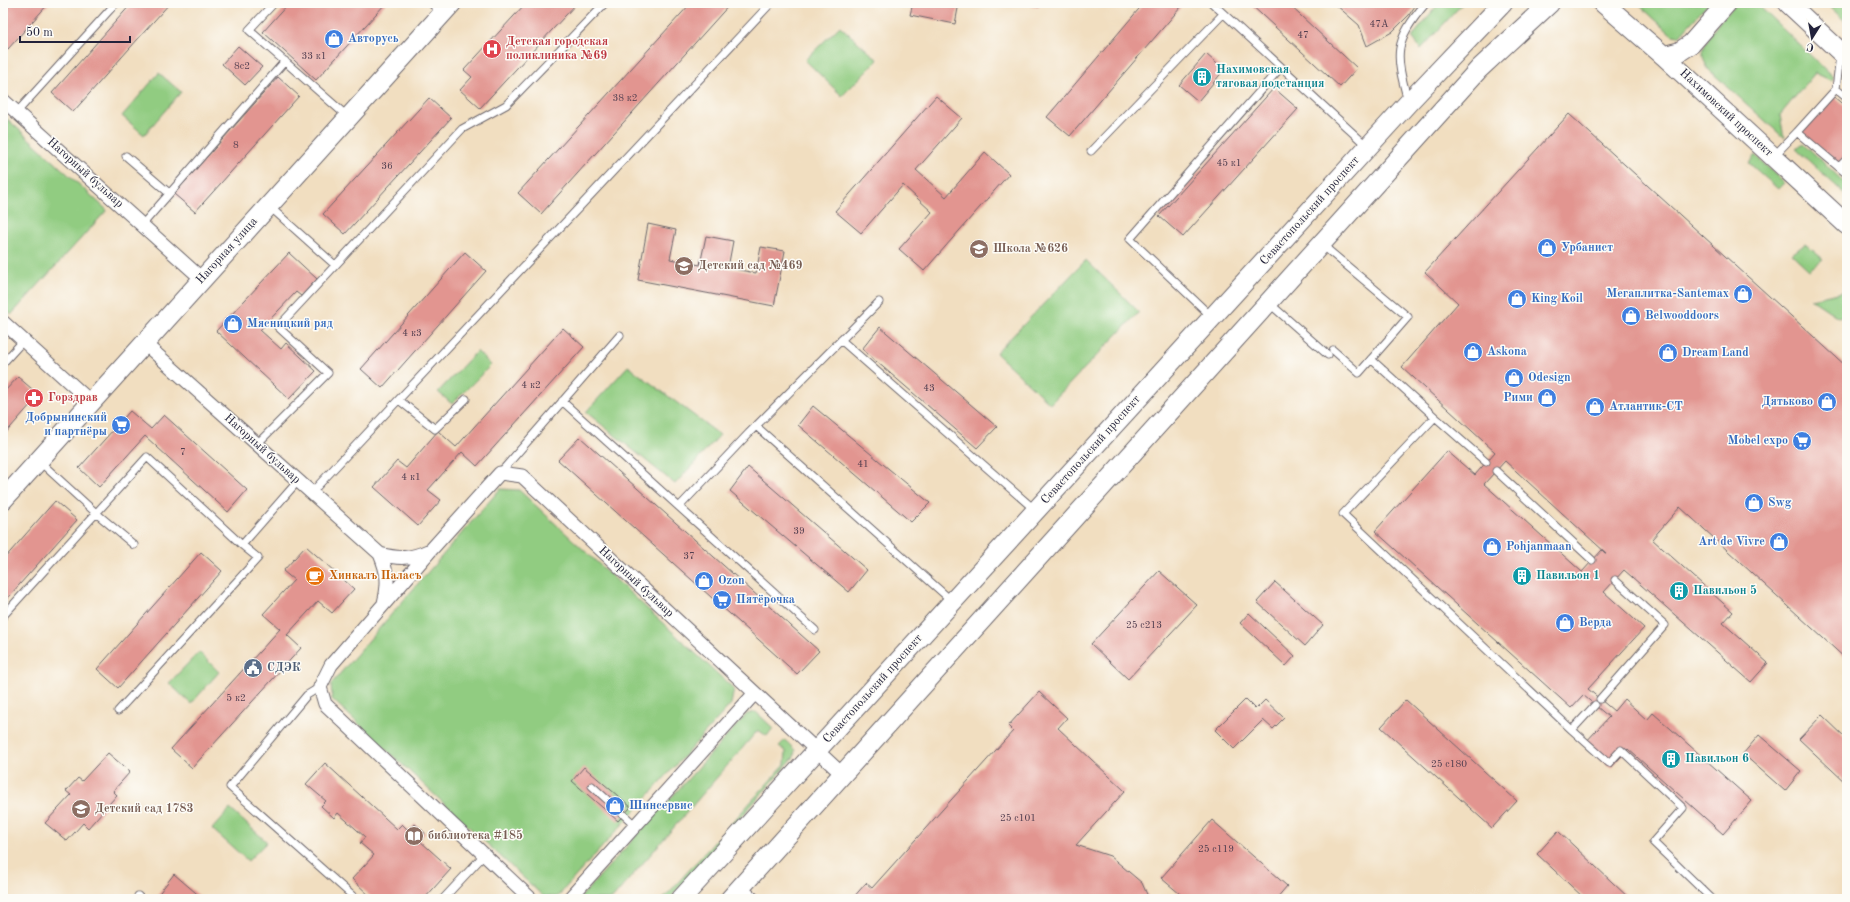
<svg xmlns="http://www.w3.org/2000/svg" width="1850" height="902" font-family="'Old Standard TT',serif">
	<style>
		.green { fill: #91cc81; stroke: #5a775e }
		.building { fill: #e29590; fill-rule: evenodd }
		.lines { fill: none; stroke-linecap: round; stroke-linejoin: round }
		.lane-casing { stroke: #6a646a; stroke-width: 9 }
		.street-casing { stroke: #6a646a; stroke-width: 15 }
		.secondary-casing { stroke: #6a646a; stroke-width: 21 }
		.lane { stroke: #fff; stroke-width: 7 }
		.street { stroke: #fff; stroke-width: 13 }
		.secondary { stroke: #fff; stroke-width: 19 }
		.labels { text-anchor: middle; dominant-baseline: central; stroke-width: 3; stroke-linejoin: round; paint-order: stroke }
		.number-label { font-size: 10px; fill: #523f50 }
		.shop-label { font-size: 12px; font-weight: bold; fill: #366cbe; stroke: #fdfcf7; text-anchor: start }
		.health-label { font-size: 12px; font-weight: bold; fill: #be3a42; stroke: #fdfcf7; text-anchor: start }
		.culture-label { font-size: 12px; font-weight: bold; fill: #0d838f; stroke: #fdfcf7; text-anchor: start }
		.street-label { font-size: 12px; fill: #22223b; stroke: #fdfcf7 }
		.education-label { font-size: 12px; font-weight: bold; fill: #785e54; stroke: #fdfcf7; text-anchor: start }
		.food-label { font-size: 12px; font-weight: bold; fill: #c56008; stroke: #fdfcf7; text-anchor: start }
		.service-label { font-size: 12px; font-weight: bold; fill: #4e5e75; stroke: #fdfcf7; text-anchor: start }
	</style>
	<rect width="100%" height="100%" fill="#fdfcf7"/>
	<filter id="ink" filterUnits="userSpaceOnUse"><feTurbulence type="fractalNoise" baseFrequency=".025" numOctaves="2"/><feDisplacementMap in="SourceGraphic" scale="8" xChannelSelector="R" yChannelSelector="G"/><feConvolveMatrix kernelMatrix="1 2 1 2 8 2 1 2 1" color-interpolation-filters="sRGB"/></filter>
	<filter id="wash" filterUnits="userSpaceOnUse"><feTurbulence type="fractalNoise" baseFrequency=".012" numOctaves="4" result="noise"/><feDisplacementMap in="SourceGraphic" scale="16" xChannelSelector="R" yChannelSelector="G"/><feGaussianBlur stdDeviation="0.9" result="paint"/><feColorMatrix in="noise" values="0 0 0 0 0 0 0 0 0 0 0 0 0 0 0 0 0 1.4 0 .05"/><feComposite in="paint" operator="in"/></filter>
	<g filter="url(#wash)">
		<rect width="100%" height="100%" fill="#f1dec0"/>
		<path class="green" d="M1439,3h24l-42,46 -9,-12z
			M1637,3h72l-30,33 -7,-1z
			M1738,3l20,2 75,72 -1,4 -17,-8 -35,42 4,23 -76,-69c-2,-4 -5,-10 -5,-15 -1,-12 25,-45 35,-51z
			M1826,3h21v20z
			M840,26l38,34 -36,36 -37,-36z
			M159,73l22,19 -37,43 -22,-19z
			M3,115l104,95 -96,105 -8,-8z
			M1803,143l44,42v11l-51,-47z
			M1755,155l29,28 -6,6 -29,-26z
			M1805,244l18,15 -14,11 -17,-16z
			M1086,260l53,52 -89,92 -54,-51z
			M1847,291v24l-9,2 -27,-18z
			M477,351l14,14 -39,39 -14,-12z
			M628,366l92,69 -45,49 -89,-72z
			M500,489l19,1 215,199 -3,15 -174,193 -14,-1 -211,-197 -1,-15z
			M199,652l20,20 -28,32 -22,-21z
			M756,712l17,16 -6,8 -9,-6 -146,169h-33l168,-185z
			M785,740l10,10 -1,7 -125,142h-6l122,-135 1,-13 -7,-5z
			M230,809l37,33 -19,19 -36,-32z"/>
		<g id="blocks">
			<path class="building" d="M11,3h38l-41,46 -5,-5v-32z
				M132,3h38l-97,109 -21,-19z
				M289,3h97l-70,77 -53,-48z
				M526,3h51l-97,105 -20,-18 12,-13 -8,-7z
				M691,3h40l-190,211 -23,-21z
				M913,3h46l-4,21 -45,-9z
				M1022,3h18l-1,4z
				M1144,3h32l5,4 -111,129 -23,-19z
				M1249,3h38l70,65 -17,19z
				M1337,3h80l-8,12 -17,17 -25,14 -8,-21 -23,-20z
				M238,46l24,21 -17,18 -23,-21z
				M1206,54l18,16 -26,31 -19,-16z
				M278,77l21,19 -104,116 -21,-18z
				M1274,88l24,21 -115,128 -24,-21z
				M936,96l26,22 -46,52 30,27 39,-45 24,22 -85,97 -25,-22 33,-37 -29,-27 -42,48 -26,-22z
				M1833,96l14,12v65l-46,-41z
				M429,98l22,20 -106,116 -22,-20z
				M1569,114l278,253v293l-167,-153 -28,32 81,73 -10,11 45,40 -17,19 -127,-112 -20,22 40,36 -56,61 26,22 10,-12 23,21 6,-7 99,88 -29,33 -95,-85 -17,19 -27,-24 25,-27 -26,-22 -12,13 -196,-177 72,-80 28,24 20,-23 -93,-85 56,-64 -33,-31zM1505,461l101,92h-1l-3,-3 -20,22 -98,-88z
				M648,224l28,6 -6,29 30,6 6,-29 27,5 -5,27 28,5 5,-26 24,4 -11,55 -136,-26z
				M465,252l21,19 -104,117 -21,-19z
				M289,253l28,26 -16,17 -5,-4 -36,38 21,19 5,-6 30,28 -27,28 -73,-68z
				M880,327l117,100 -20,21 -115,-99z
				M563,328l21,19 -107,119 -15,-14 -34,38 13,10 -23,26 -44,-39 23,-26 9,7 32,-37 18,16z
				M18,377l21,18 -36,41v-43z
				M813,406l117,97 -19,19 -113,-97z
				M130,411l21,18 13,-14 83,75 -19,22 -83,-76 -46,51 -20,-19z
				M580,437l239,214 -22,23 -239,-214z
				M748,467l119,103 -18,22 -119,-101z
				M55,501l22,19 -74,83v-43z
				M306,546l48,43 -22,24 -14,-12 -31,34 14,13 -109,120 -21,-19 109,-120 -17,-15 31,-34 -11,-9z
				M201,552l21,19 -104,117 -21,-19z
				M1159,571l38,34 -69,74 -37,-35z
				M1275,582l48,43 -18,21 -48,-44z
				M1249,613l46,43 -9,10 -46,-43z
				M1039,692l28,26 -9,10 67,63 -49,54 34,11 32,27 7,16h-297l14,-16 6,5 141,-157 -5,-5z
				M1246,699l10,10 9,-9 19,18 -11,11 -10,-9 -29,29 -19,-19z
				M1406,700l111,101 -25,27 -111,-101z
				M1822,715l25,24v45l-48,-45z
				M1759,735l42,36 -16,20 -42,-37z
				M108,753l22,19 -17,19 4,4 -29,33 -5,-5 -16,18 -22,-18 26,-28 -5,-4 12,-13 4,3z
				M325,763l72,66 5,-5 7,7 6,-7 10,9 -6,7 32,29 -27,30h-51l-21,-20 22,-24 -14,-12 5,-6 -27,-24 -4,5 -13,-12 5,-5 -20,-17z
				M584,767l47,40 -13,14 -46,-40z
				M1212,820l75,66 -11,13h-90l-25,-21z
				M1558,831l72,68h-45l-48,-45z
				M174,874l29,25h-42l-4,-3z"/>
		</g>
	</g>
	<g filter="url(#ink)">
		<use href="#blocks" fill-opacity="0" stroke="#6a646a" stroke-width="1"/>
		<g class="lines">
			<defs>
				<path id="lane" d="M274,3l-25,27 99,87
					M431,3l11,11
					M1212,3l156,144
					M1840,55l-4,34 -39,43 50,42
					M1836,89l11,9
					M1408,101c-13,-47 -15,-59 18,-98
					M17,112l99,-109
					M1091,151l132,-137
					M126,156l43,37
					M1773,157l24,-25
					M1839,167l8,-8
					M270,207l65,58
					M142,225l143,-164
					M1321,244l87,73 -49,56 -26,-23
					M1269,303l59,52
					M1212,317l-82,-78 151,-172
					M841,340l194,170
					M1371,359l64,58
					M3,363l20,-22
					M399,400l36,29 31,-30
					M562,401l253,229
					M756,426l197,176
					M257,444l71,-71 -50,-46 184,-198 44,-24 99,-102
					M39,461l57,52 38,32
					M1486,462l-51,-45 -92,97 229,216 23,-25
					M1496,471l96,89
					M500,473l120,-138
					M311,493l460,-490
					M679,507l70,-74 130,-131
					M3,616l144,-159 95,88 56,-64
					M320,687l-13,8 -77,92 126,112
					M1600,699l65,-74 -50,-45
					M118,711l140,-153 -16,-13
					M1572,730l37,33 12,-13 62,58 -30,34 59,57
					M592,786l43,39
					M742,886l15,13
					M138,896l3,3
					M443,899l41,-44"/>
				<path id="street" d="M3,100l199,179
					M3,322l88,80
					M144,343l236,211c8,19 9,29 4,49
					M380,554c18,5 31,5 48,-3
					M531,899l-206,-195 -5,-17 11,-22 99,-114 70,-78 22,3 320,298
					M569,899l186,-206"/>
				<path id="secondary" d="M1603,3l61,53 183,169
					M1788,3l59,55
					M1664,56l15,-4 12,-8 36,-41
					M3,500l449,-497
					M681,899l728,-797 94,-99
					M730,899l749,-830 71,-66"/>
			</defs>
			<use href="#lane" class="lane-casing"/>
			<use href="#street" class="street-casing"/>
			<use href="#secondary" class="secondary-casing"/>
			<use href="#lane" class="lane"/>
			<use href="#street" class="street"/>
			<use href="#secondary" class="secondary"/>
		</g>
	</g>
	<defs>
		<symbol id="shop-disc" viewBox="-11 -11 22 22"><circle r="9.5" fill="#3f7fe0" stroke="#fdfcf7"/><path d="M-5-2.5h2.3a2.7 3.5 0 0 1 5.4 0H5L5.5 6h-11ZM-1.5-2.5h3a1.5 2.3 0 0 0-3 0Z" fill="#fff"/></symbol>
		<symbol id="hospital-disc" viewBox="-11 -11 22 22"><circle r="9.5" fill="#e0444e" stroke="#fdfcf7"/><path d="M-5-5h3v3.5h4V-5h3V5h-3V1.5h-4V5h-3Z" fill="#fff"/></symbol>
		<symbol id="building-disc" viewBox="-11 -11 22 22"><circle r="9.5" fill="#0f9aa8" stroke="#fdfcf7"/><path d="M-4-6H4V6H1V3H-1V6H-4ZM-2.5-4.3h1.7v1.8h-1.7ZM.8-4.3h1.7v1.8H.8ZM-2.5-1h1.7V.8h-1.7ZM.8-1h1.7V.8H.8Z" fill="#fff"/></symbol>
		<symbol id="school-disc" viewBox="-11 -11 22 22"><circle r="9.5" fill="#8d6e63" stroke="#fdfcf7"/><path d="M0-5L7-2L0 1L-7-2ZM-4 1L0 2.5L4 1V4Q0 6-4 4Z" fill="#fff"/></symbol>
		<symbol id="pharmacy-disc" viewBox="-11 -11 22 22"><circle r="9.5" fill="#e0444e" stroke="#fdfcf7"/><path d="M-2-6h4v4h4v4h-4v4h-4v-4h-4v-4h4Z" fill="#fff"/></symbol>
		<symbol id="supermarket-disc" viewBox="-11 -11 22 22"><circle r="9.5" fill="#3f7fe0" stroke="#fdfcf7"/><path d="M-6-5.5h2.5l.6 2H6L4.5 2H-2.5L-4.4-4H-6ZM-1.5 3.2a1.3 1.3 0 1 0 .1 0ZM3 3.2a1.3 1.3 0 1 0 .1 0Z" fill="#fff"/></symbol>
		<symbol id="cafe-disc" viewBox="-11 -11 22 22"><circle r="9.5" fill="#e8710a" stroke="#fdfcf7"/><path d="M-5.5-4.5H6V0H3Q3 3.5 0 3.5H-2.5Q-5.5 3.5-5.5 0ZM3-3.2v2h1.7v-2ZM-6 4.5H4V6H-6Z" fill="#fff"/></symbol>
		<symbol id="civic-disc" viewBox="-11 -11 22 22"><circle r="9.5" fill="#5c6f8a" stroke="#fdfcf7"/><path d="M-.6-6.5H3V-4.5H.6V-3L4-1V1h2V6H-6V1h2V-1L-.6-3ZM-1.2 2.5V6h2.4V2.5Z" fill="#fff"/></symbol>
		<symbol id="library-disc" viewBox="-11 -11 22 22"><circle r="9.5" fill="#8d6e63" stroke="#fdfcf7"/><path d="M-6-4Q-3-5.5-.7-3.5V5Q-3 3-6 4ZM6-4Q3-5.5 .7-3.5V5Q3 3 6 4Z" fill="#fff"/></symbol>
	</defs>
	<g fill-rule="evenodd">
		<use href="#shop-disc" x="323" y="28" width="22" height="22"/>
		<use href="#hospital-disc" x="481" y="38" width="22" height="22"/>
		<use href="#building-disc" x="1191" y="66" width="22" height="22"/>
		<use href="#shop-disc" x="1536" y="237" width="22" height="22"/>
		<use href="#school-disc" x="968" y="238" width="22" height="22"/>
		<use href="#school-disc" x="673" y="255" width="22" height="22"/>
		<use href="#shop-disc" x="1732" y="283" width="22" height="22"/>
		<use href="#shop-disc" x="1506" y="288" width="22" height="22"/>
		<use href="#shop-disc" x="1620" y="305" width="22" height="22"/>
		<use href="#shop-disc" x="222" y="313" width="22" height="22"/>
		<use href="#shop-disc" x="1462" y="341" width="22" height="22"/>
		<use href="#shop-disc" x="1657" y="342" width="22" height="22"/>
		<use href="#shop-disc" x="1503" y="367" width="22" height="22"/>
		<use href="#pharmacy-disc" x="23" y="387" width="22" height="22"/>
		<use href="#shop-disc" x="1536" y="387" width="22" height="22"/>
		<use href="#shop-disc" x="1816" y="391" width="22" height="22"/>
		<use href="#shop-disc" x="1584" y="396" width="22" height="22"/>
		<use href="#supermarket-disc" x="110" y="414" width="22" height="22"/>
		<use href="#supermarket-disc" x="1791" y="430" width="22" height="22"/>
		<use href="#shop-disc" x="1743" y="492" width="22" height="22"/>
		<use href="#shop-disc" x="1768" y="531" width="22" height="22"/>
		<use href="#shop-disc" x="1481" y="536" width="22" height="22"/>
		<use href="#cafe-disc" x="304" y="565" width="22" height="22"/>
		<use href="#building-disc" x="1511" y="565" width="22" height="22"/>
		<use href="#shop-disc" x="693" y="570" width="22" height="22"/>
		<use href="#building-disc" x="1668" y="580" width="22" height="22"/>
		<use href="#supermarket-disc" x="711" y="589" width="22" height="22"/>
		<use href="#shop-disc" x="1554" y="612" width="22" height="22"/>
		<use href="#civic-disc" x="242" y="657" width="22" height="22"/>
		<use href="#building-disc" x="1660" y="748" width="22" height="22"/>
		<use href="#shop-disc" x="604" y="795" width="22" height="22"/>
		<use href="#school-disc" x="70" y="798" width="22" height="22"/>
		<use href="#library-disc" x="403" y="825" width="22" height="22"/>
	</g>
	<g class="labels">
		<g class="number-label">
			<text x="1379" y="24">47А</text>
			<text x="1303" y="35">47</text>
			<text x="314" y="56">33 к1</text>
			<text x="242" y="66">8с2</text>
			<text x="625" y="98">38 к2</text>
			<text x="236" y="145">8</text>
			<text x="1229" y="163">45 к1</text>
			<text x="387" y="166">36</text>
			<text x="412" y="333">4 к3</text>
			<text x="531" y="385">4 к2</text>
			<text x="929" y="388">43</text>
			<text x="183" y="452">7</text>
			<text x="863" y="464">41</text>
			<text x="411" y="477">4 к1</text>
			<text x="799" y="531">39</text>
			<text x="689" y="556">37</text>
			<text x="1144" y="625">25 с213</text>
			<text x="236" y="698">5 к2</text>
			<text x="1449" y="764">25 с180</text>
			<text x="1018" y="818">25 с101</text>
			<text x="1216" y="849">25 с119</text>
		</g>
		<g class="shop-label">
			<text x="348" y="39">Авторусь</text>
			<text x="1561" y="248">Урбанист</text>
			<text x="1729" y="294" text-anchor="end">Мегаплитка-Santemax</text>
			<text x="1531" y="299">King Koil</text>
			<text x="1645" y="316">Belwooddoors</text>
			<text x="247" y="324">Мясницкий ряд</text>
			<text x="1487" y="352">Askona</text>
			<text x="1682" y="353">Dream Land</text>
			<text x="1528" y="378">Odesign</text>
			<text x="1533" y="398" text-anchor="end">Рими</text>
			<text x="1813" y="402" text-anchor="end">Дятьково</text>
			<text x="1609" y="407">Атлантик-СТ</text>
			<text x="107" y="418" text-anchor="end">Добрынинский<tspan x="107" dy="14">и партнёры</tspan></text>
			<text x="1788" y="441" text-anchor="end">Mobel expo</text>
			<text x="1768" y="503">Swg</text>
			<text x="1765" y="542" text-anchor="end">Art de Vivre</text>
			<text x="1506" y="547">Pohjanmaan</text>
			<text x="718" y="581">Ozon</text>
			<text x="736" y="600">Пятёрочка</text>
			<text x="1579" y="623">Верда</text>
			<text x="629" y="806">Шинсервис</text>
		</g>
		<g class="health-label">
			<text x="506" y="42">Детская городская<tspan x="506" dy="14">поликлиника №69</tspan></text>
			<text x="48" y="398">Горздрав</text>
		</g>
		<g class="culture-label">
			<text x="1216" y="70">Нахимовская<tspan x="1216" dy="14">тяговая подстанция</tspan></text>
			<text x="1536" y="576">Павильон 1</text>
			<text x="1693" y="591">Павильон 5</text>
			<text x="1685" y="759">Павильон 6</text>
		</g>
		<g class="street-label">
			<text transform="translate(1726 113) rotate(43)">Нахимовский проспект</text>
			<text transform="translate(85 173) rotate(42)">Нагорный бульвар</text>
			<text transform="translate(1310 211) rotate(-48)">Севастопольский проспект</text>
			<text transform="translate(227 251) rotate(-48)">Нагорная улица</text>
			<text transform="translate(262 449) rotate(42)">Нагорный бульвар</text>
			<text transform="translate(1091 450) rotate(-48)">Севастопольский проспект</text>
			<text transform="translate(636 582) rotate(43)">Нагорный бульвар</text>
			<text transform="translate(873 689) rotate(-48)">Севастопольский проспект</text>
		</g>
		<g class="education-label">
			<text x="993" y="249">Школа №626</text>
			<text x="698" y="266">Детский сад №469</text>
			<text x="95" y="809">Детский сад 1783</text>
			<text x="428" y="836">библиотека #185</text>
		</g>
		<g class="food-label">
			<text x="329" y="576">Хинкалъ Паласъ</text>
		</g>
		<g class="service-label">
			<text x="267" y="668">СДЭК</text>
		</g>
	</g>
	<rect width="1850" height="902" fill="none" stroke="#fdfcf7" stroke-width="16"/>
	<g transform="translate(1812 38) rotate(191)" stroke="#fdfcf7" stroke-width="3" paint-order="stroke">
	<path d="M0-3L7 15L0 10L-7 15Z" fill="#22223b"/>
	<text y="-6" font-size="11" font-weight="bold" text-anchor="middle" fill="#22223b">С</text>
	</g>
	<path d="M20 36v6h110v-6" fill="none" stroke="#22223b" stroke-width="2"/>
	<text x="26" y="36" font-size="12" fill="#22223b" stroke="#fdfcf7" stroke-width="3" paint-order="stroke">50 m</text>
</svg>
